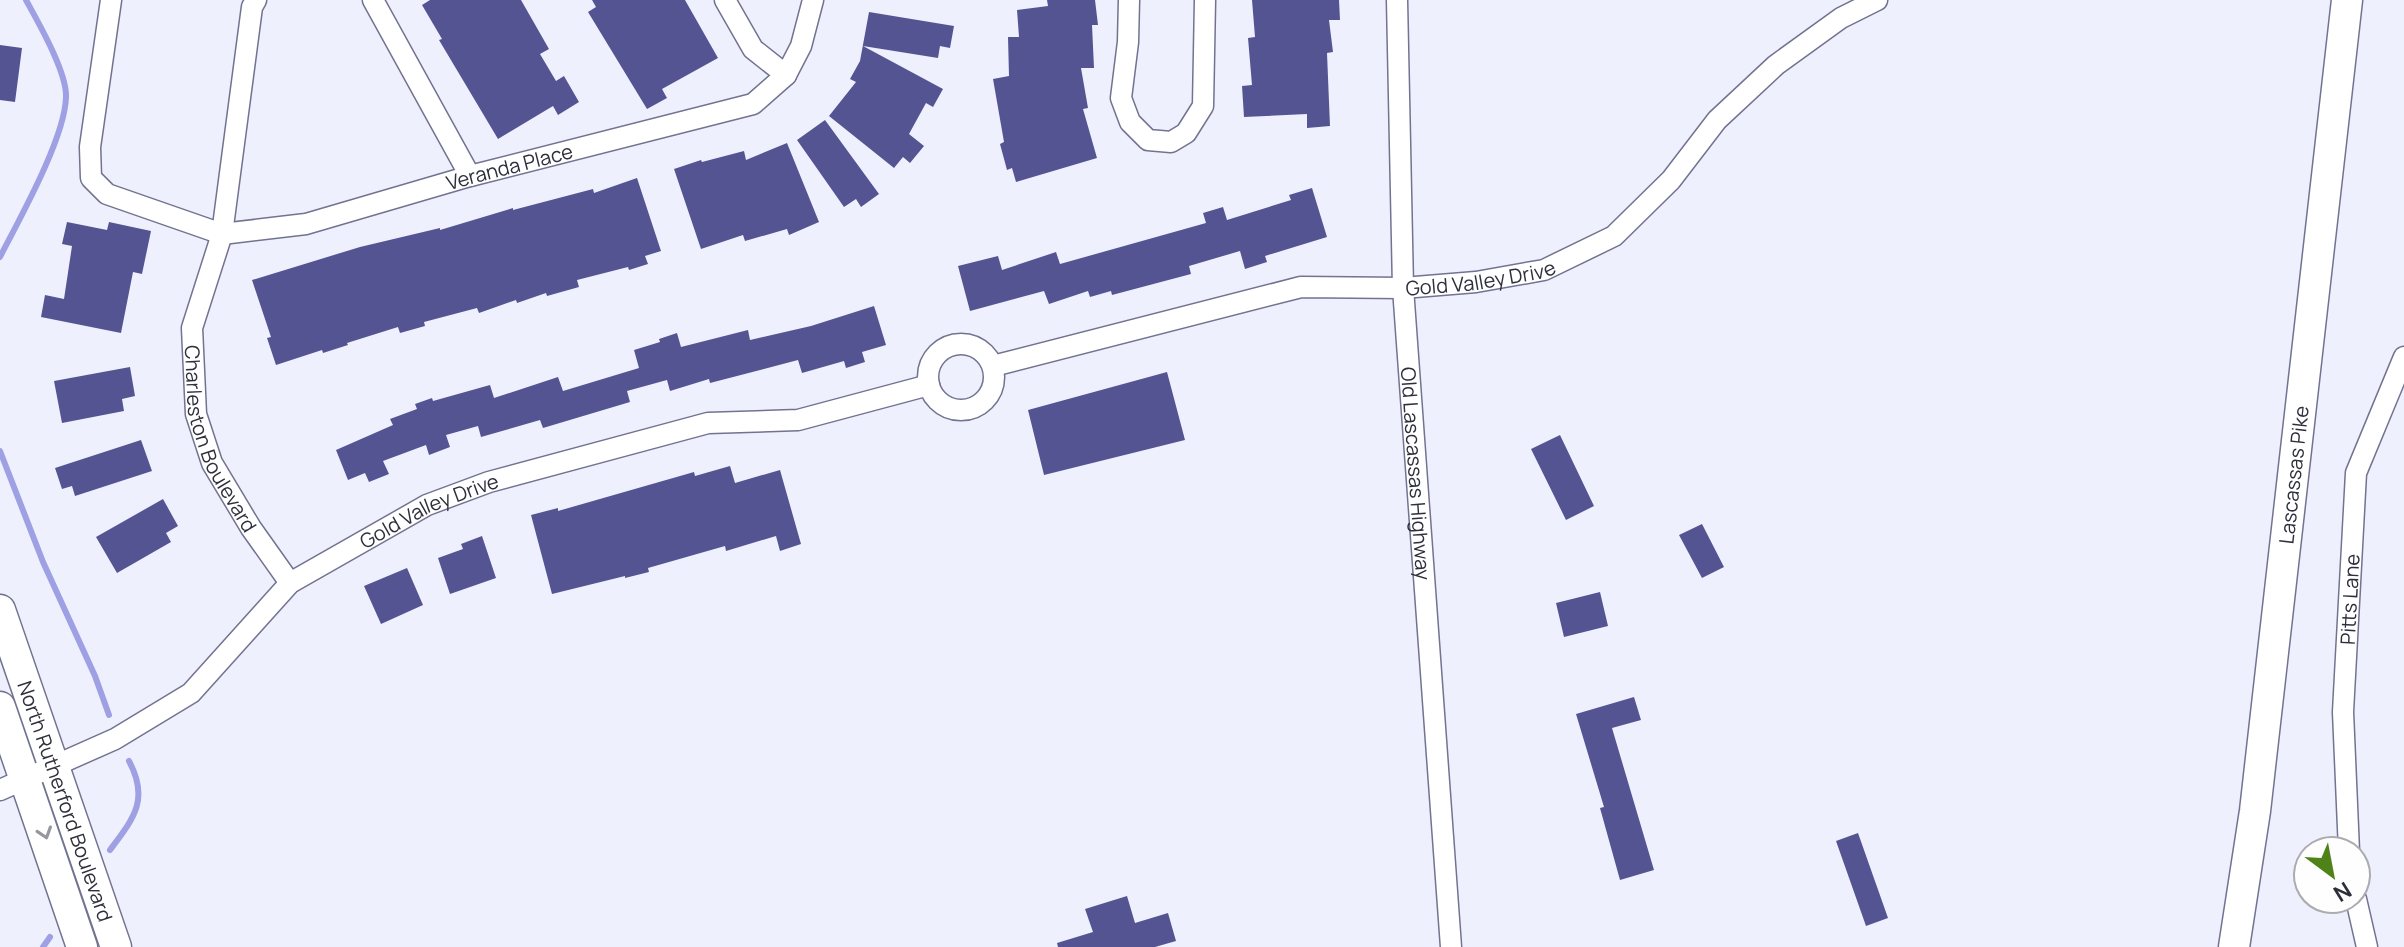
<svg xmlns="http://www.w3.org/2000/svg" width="2404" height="947" font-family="Manrope,sans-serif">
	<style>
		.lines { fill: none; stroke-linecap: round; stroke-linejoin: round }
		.stream { stroke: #9fa0e3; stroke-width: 6 }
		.building { fill: #555492 }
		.minor-casing { stroke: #717390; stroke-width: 23 }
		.primary-casing { stroke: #717390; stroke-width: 33 }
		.minor { stroke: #fff; stroke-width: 20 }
		.primary { stroke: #fff; stroke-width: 30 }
		.oneway { stroke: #96979d }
		.labels { text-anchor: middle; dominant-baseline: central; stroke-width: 8; stroke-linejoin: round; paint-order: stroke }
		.street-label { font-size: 20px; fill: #2e2f3b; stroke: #fefefe }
	</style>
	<rect width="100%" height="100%" fill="#eff0fd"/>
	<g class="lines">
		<path class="stream" d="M0,257c20,-39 65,-119 66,-160 1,-25 -28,-75 -40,-97
			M0,451l43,111 52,114 14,39
			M110,850c23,-31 40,-50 19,-89
			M43,947l7,-10"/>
	</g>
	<path class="building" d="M430,0h91l28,49 -9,5 16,27 8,-5 15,26 -21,13 -5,-9 -55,33 -59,-99 3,-1 -20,-34z
		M592,0h93l33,58 -56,31 5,9 -20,11 -59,-97 8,-5z
		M1047,0h48l3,25h-6l2,43h-13l7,40 -5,1 14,49 -81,24 -4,-14 -5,2 -7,-26 4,-2 -11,-63 16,-3 -1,-39h11l-2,-27 31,-4z
		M1252,0h87l1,20h-11l4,32 -6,1 3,73 -23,2v-14l-63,3 -2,-31 10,-1 -4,-47 7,-1z
		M869,12l85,14 -4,22 -10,-2 -2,12 -75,-12 80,43 -10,18 -7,-4 -17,31 15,12 -14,17 -7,-6 -9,11 -65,-52 27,-34 -6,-3 10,-18z
		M0,45l22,3 -7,54 -15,-2z
		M825,120l54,74 -18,13 -5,-8 -12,8 -47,-67z
		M787,143l32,79 -30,13 -2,-6 -42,12 -2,-6 -42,14 -27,-80 27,-9 1,2 42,-11 2,9z
		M637,178l24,73 -16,5 3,8 -19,6 -1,-3 -51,13 2,7 -32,9 -1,-3 -29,10 -1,-3 -37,13 -2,-5 -53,14 1,4 -25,7 -2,-6 -51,16 1,2 -25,8 -1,-3 -46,15 -9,-27 4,-1 -19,-57 108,-33 80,-19v2l73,-22v2l80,-21 1,4z
		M1312,188l15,49 -62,19 2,6 -22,7 -5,-18 -51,15 2,8 -79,21 -1,-4 -21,6 -2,-6 -39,13 -5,-13 -74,20 -12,-45 40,-10 4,14 54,-18 4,12 146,-41 -3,-10 20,-6 4,13 64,-20 -2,-5z
		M67,222l40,8 2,-8 42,9 -9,43 -9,-2 -12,61 -80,-16 4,-22 19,4 8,-53 -10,-2z
		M874,306l12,39 -24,7 3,10 -19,6 -2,-7 -42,12 -4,-13 -88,23 -1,-4 -39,12 -3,-11 -40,11 3,11 -87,26 -3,-8 -59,17 -3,-11 -32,9 4,12 -21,8 -3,-10 -43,16 6,13 -20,8 -4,-9 -17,7 -12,-30 57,-25 -3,-6 27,-10 -2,-5 17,-6 1,3 57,-16 4,13 64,-21 5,14 76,-23 -5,-18 26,-8 -1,-3 18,-6 4,14 67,-17 2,10 61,-14z
		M130,367l5,29 -13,3 2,12 -62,12 -8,-42z
		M1167,372l18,68 -141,35 -16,-65z
		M1560,435l34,71 -28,14 -35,-71z
		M141,440l11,31 -77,25 -3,-10 -10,3 -7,-21z
		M730,466l5,17 45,-13 21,74 -21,7 -4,-15 -50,15 -1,-5 -77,22 1,4 -24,6v-2l-73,18 -21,-79 27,-7v3l136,-39 1,4z
		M163,499l15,27 -12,7 5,9 -54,31 -21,-36z
		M1702,524l22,43 -22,11 -23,-43z
		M482,536l14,42 -46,16 -12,-36 25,-9 -2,-5z
		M407,568l16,37 -42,19 -17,-38z
		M1600,592l8,34 -44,11 -8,-34z
		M1634,697l7,23 -29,8 42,142 -34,10 -20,-72 4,-1 -28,-93z
		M1858,833l30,85 -22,8 -30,-85z
		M1127,896l8,27 33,-10 8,28 -21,6h-97l-1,-4 36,-11 -8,-23z"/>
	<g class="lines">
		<defs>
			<g id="minor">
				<path id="s1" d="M111,0l-21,147 1,31 16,16 115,40 84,-10 164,-48 283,-72 33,-29"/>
				<path id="s2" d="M256,0l-4,7 -30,227 -30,94 4,86 16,49 39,65 39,55"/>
				<path d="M373,0l97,176"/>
				<path d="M725,0l28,49 33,26 15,-29 12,-46"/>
				<path d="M1129,0l-1,42 -7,56 9,24 18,18 23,2 15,-9 17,-27 2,-106"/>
				<path id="s3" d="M1397,0l6,288 48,659"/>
				<circle cx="961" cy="377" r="33"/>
				<path id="s4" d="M993,366l308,-79 102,1 73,-6 68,-12 70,-34 57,-56 46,-60 59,-55 65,-47 36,-18"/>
				<path id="s5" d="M0,790l115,-51 76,-46 99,-110 137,-78 62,-23 219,-59 90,-3 131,-35"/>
				<path id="s6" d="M2349,851l-6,-139 13,-239 48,-116"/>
				<path d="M2356,899l11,48"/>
			</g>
			<g id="primary">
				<path id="s7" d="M0,610l116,337"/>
				<path d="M0,707l82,240"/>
				<path id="s8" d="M2234,947l21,-136 92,-811"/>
			</g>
		</defs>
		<use href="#minor" class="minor-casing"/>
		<use href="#primary" class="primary-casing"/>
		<use href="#minor" class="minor"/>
		<use href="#primary" class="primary"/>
	</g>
	<defs><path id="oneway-chevron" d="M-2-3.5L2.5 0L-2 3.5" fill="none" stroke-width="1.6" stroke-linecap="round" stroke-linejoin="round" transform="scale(2)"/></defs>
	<use class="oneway" href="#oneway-chevron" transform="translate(45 833) rotate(72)"/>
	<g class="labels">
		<g class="street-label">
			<text stroke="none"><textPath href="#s1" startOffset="620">Veranda Place</textPath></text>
			<text stroke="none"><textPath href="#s4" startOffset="498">Gold Valley Drive</textPath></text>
			<text stroke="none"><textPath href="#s2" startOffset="452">Charleston Boulevard</textPath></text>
			<text stroke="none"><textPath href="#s3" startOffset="474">Old Lascassas Highway</textPath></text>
			<text stroke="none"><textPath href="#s8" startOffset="476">Lascassas Pike</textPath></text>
			<text stroke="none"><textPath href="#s5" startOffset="520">Gold Valley Drive</textPath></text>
			<text stroke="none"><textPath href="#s6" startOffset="252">Pitts Lane</textPath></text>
			<text stroke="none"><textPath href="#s7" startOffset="202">North Rutherford Boulevard</textPath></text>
		</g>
	</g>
	<g transform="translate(2332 875) rotate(148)"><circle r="38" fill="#fefefe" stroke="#ababb0" stroke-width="2"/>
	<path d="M0-6L14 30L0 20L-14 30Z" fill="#4f831a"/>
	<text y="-12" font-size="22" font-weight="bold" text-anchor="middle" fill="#2e2f3b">N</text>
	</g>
</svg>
